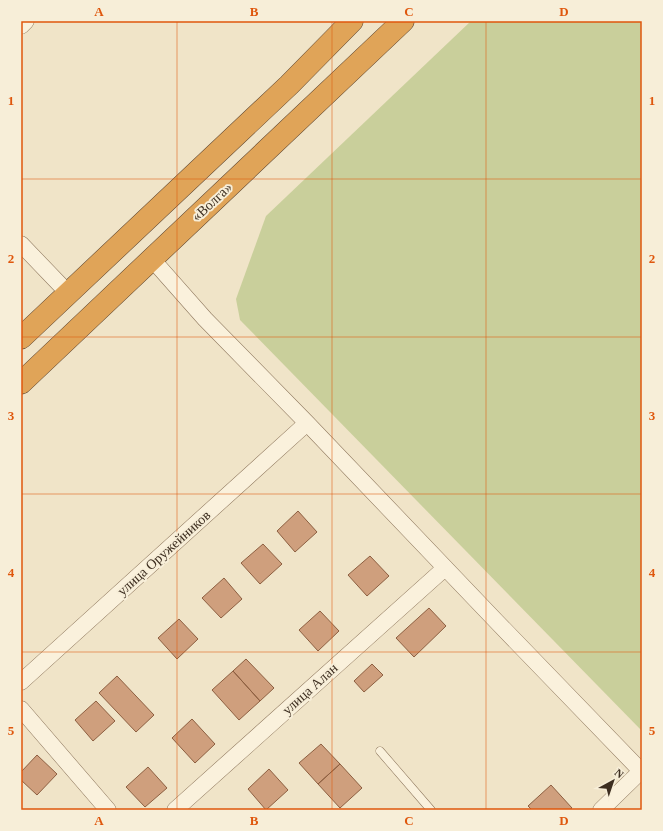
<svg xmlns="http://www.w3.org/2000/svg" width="663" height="831" font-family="Georgia,serif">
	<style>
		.green { fill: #c9cf9b }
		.building { fill: #cf9f7d; stroke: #8d5f41 }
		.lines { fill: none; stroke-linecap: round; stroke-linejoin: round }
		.lane-casing { stroke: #8d765c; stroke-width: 9 }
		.street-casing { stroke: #8d765c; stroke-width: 17 }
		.highway-casing { stroke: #5b4430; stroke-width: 23 }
		.lane { stroke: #faf1dc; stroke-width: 8 }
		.street { stroke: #faf1dc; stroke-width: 16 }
		.highway { stroke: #e0a458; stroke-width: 22 }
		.grid { fill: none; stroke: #df570d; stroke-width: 1; stroke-opacity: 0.55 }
		.labels { text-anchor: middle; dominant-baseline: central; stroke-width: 4; stroke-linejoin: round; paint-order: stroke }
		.street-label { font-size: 14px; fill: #3d2e20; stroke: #f7eed8 }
		.neatline { fill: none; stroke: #df570d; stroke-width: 1.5 }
		.grid-label { font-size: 13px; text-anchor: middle; font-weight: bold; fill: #df570d }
	</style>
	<rect width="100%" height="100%" fill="#f0e4c8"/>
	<path class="green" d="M471,21h171v710l-402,-411 -4,-21 30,-83z"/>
	<path class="building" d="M298,511l19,21 -22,20 -18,-21z
		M263,544l19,20 -22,20 -19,-21z
		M370,556l19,20 -22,20 -19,-21z
		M224,578l18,21 -21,19 -19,-20z
		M429,608l17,18 -32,31 -18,-19z
		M320,611l19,20 -21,20 -19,-21z
		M179,619l19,20 -21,20 -19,-21z
		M246,659l28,29 -14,13 -27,-30z
		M372,664l11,11 -19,17 -10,-11z
		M233,671l27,30 -21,19 -27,-30z
		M117,676l37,39 -18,17 -37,-39z
		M96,701l19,20 -22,20 -18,-21z
		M192,719l23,25 -20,19 -23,-25z
		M321,744l19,20 -22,20 -19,-21z
		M37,755l20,19 -20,21 -16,-15v-8z
		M340,764l22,24 -22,20 -22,-24z
		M148,767l19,21 -22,19 -19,-20z
		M269,769l19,21 -22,20 -18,-21z
		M551,785l21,23 -3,2h-37l-4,-4z"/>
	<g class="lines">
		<defs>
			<path id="lane" d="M380,751l51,59"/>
			<path id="street" d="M21,26l5,-5
				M21,244l47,49
				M152,259l53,60 102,104 190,199 145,150
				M21,682l286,-259
				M21,709l87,101
				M175,810l270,-242
				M601,810l40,-39"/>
			<path id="highway" d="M21,338l268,-253 63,-64
				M21,383l382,-362"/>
		</defs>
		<use href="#lane" class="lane-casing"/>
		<use href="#street" class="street-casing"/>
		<use href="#highway" class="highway-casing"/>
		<use href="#lane" class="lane"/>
		<use href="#street" class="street"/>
		<use href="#highway" class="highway"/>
	</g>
	<path class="grid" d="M177,21v789M332,21v789M486,21v789M21,179h621M21,337h621M21,494h621M21,652h621"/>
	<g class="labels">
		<g class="street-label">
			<text transform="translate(212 202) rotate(-43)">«Волга»</text>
			<text transform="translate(164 553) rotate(-42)">улица Оружейников</text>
			<text transform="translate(310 689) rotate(-42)">улица Алан</text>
		</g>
	</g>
	<rect width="663" height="831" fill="none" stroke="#f7eed8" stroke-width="44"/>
	<g transform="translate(613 781) rotate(40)" stroke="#f7eed8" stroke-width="3" paint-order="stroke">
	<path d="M0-3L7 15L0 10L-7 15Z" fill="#3d2e20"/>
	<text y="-6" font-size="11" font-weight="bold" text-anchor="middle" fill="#3d2e20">N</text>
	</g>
	<rect x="22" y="22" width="619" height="787" class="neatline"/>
	<g class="grid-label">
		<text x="99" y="16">A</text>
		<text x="254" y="16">B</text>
		<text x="409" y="16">C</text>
		<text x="564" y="16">D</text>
		<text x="11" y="105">1</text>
		<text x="652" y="105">1</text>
		<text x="11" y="263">2</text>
		<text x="652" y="263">2</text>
		<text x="11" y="420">3</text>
		<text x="652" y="420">3</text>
		<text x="11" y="577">4</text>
		<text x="652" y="577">4</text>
		<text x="11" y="735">5</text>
		<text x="652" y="735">5</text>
		<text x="99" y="825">A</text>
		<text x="254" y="825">B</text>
		<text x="409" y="825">C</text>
		<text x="564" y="825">D</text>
	</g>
</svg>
